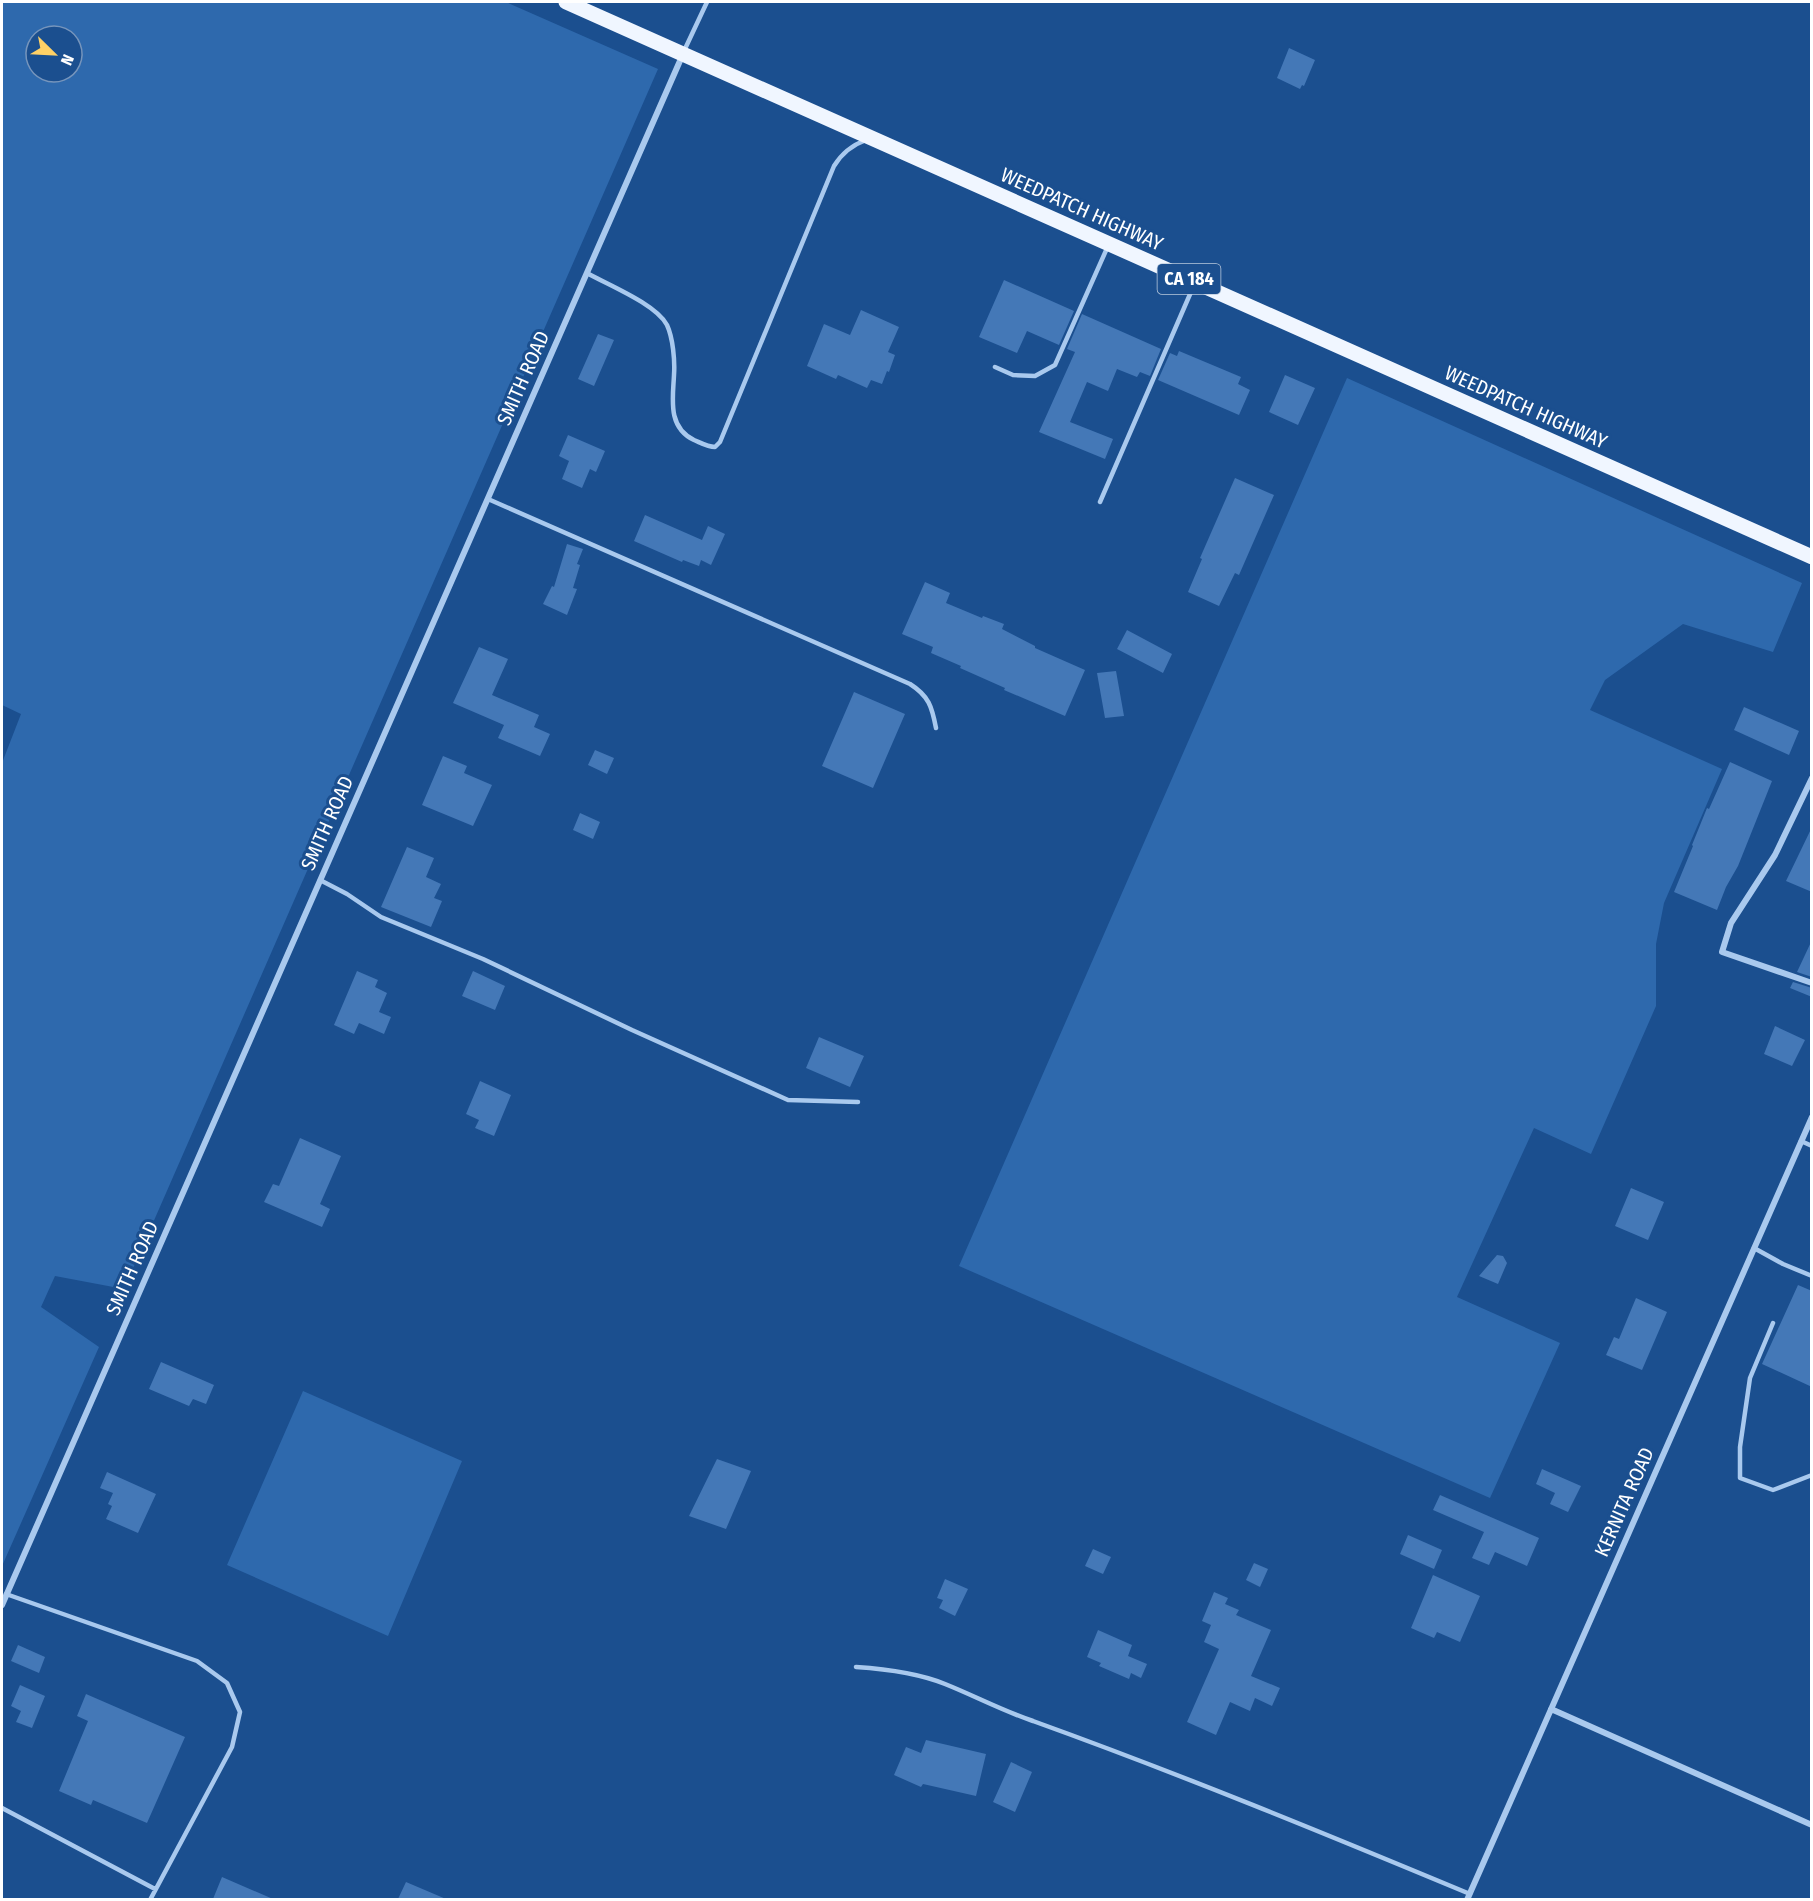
<svg xmlns="http://www.w3.org/2000/svg" width="1813" height="1901" font-family="'Fira Sans Condensed',sans-serif">
	<style>
		.green { fill: #2e69ad; fill-rule: evenodd }
		.building { fill: #4478b7 }
		.lines { fill: none; stroke-linecap: round; stroke-linejoin: round }
		.service { stroke: #a9c9ee; stroke-width: 4.5 }
		.minor { stroke: #a9c9ee; stroke-width: 6 }
		.primary { stroke: #f0f6ff; stroke-width: 15 }
		.labels { text-anchor: middle; dominant-baseline: central; stroke-width: 6; stroke-linejoin: round; paint-order: stroke }
		.shield { fill: #1b4f8f; stroke: #bbcadd; stroke-width: 1.5 }
		.shield-label { font-size: 18px; font-weight: bold; fill: #fff }
		.street-label { font-size: 20px; fill: #fff; stroke: #1b4f8f }
	</style>
	<rect width="100%" height="100%" fill="#1b4f8f"/>
	<path class="green" d="M2,2h504l152,67 -534,1220 -69,-13 -14,31 58,40 -97,219v-803l19,-49 -19,-9zM36,36h36v36h-36z
		M1347,378l455,205 -29,69 -90,-28 -78,56 -15,30 132,59 -58,134 -8,41v62l-65,148 -57,-26 -77,169 103,46 -70,155 -531,-232z
		M303,1391l159,70 -74,175 -161,-71z"/>
	<path class="building" d="M1289,48l26,12 -11,26 -2,-1 -2,4 -23,-11z
		M1004,280l70,31 -15,34 -32,-14 -10,22 -38,-16z
		M861,310l38,17 -11,25 7,3 -6,17 -2,-1 -5,13 -11,-4 -4,8 -29,-13 -2,4 -29,-13 17,-42 26,11z
		M1082,314l79,35 -11,27 -10,-4 -3,5 -20,-8 -9,22 -21,-9 -17,40 43,17 -8,20 -66,-27 36,-80 -8,-3z
		M598,334l16,6 -20,46 -16,-7z
		M1179,351l62,26 -3,7 12,6 -11,25 -81,-35 12,-27 7,3z
		M1285,375l30,13 -17,37 -29,-13z
		M568,435l37,16 -9,21 -6,-3 -8,19 -20,-9 7,-18 -10,-5z
		M1235,478l39,17 -35,80 -4,-2 -16,33 -31,-14 14,-33 -2,-1z
		M645,515l57,25 6,-14 17,8 -14,31 -10,-5 -2,6 -16,-6 -1,2 -48,-21z
		M567,544l16,5 -6,15 3,1 -7,23 4,1 -10,26 -24,-11 9,-18 2,1z
		M925,582l25,11 -4,10 36,15 1,-2 21,8 -2,5 33,17v2l50,22 -20,46 -61,-26 1,-2 -45,-20 1,-2 -30,-13 2,-6 -31,-13z
		M1127,630l45,24 -9,19 -46,-24z
		M479,647l29,12 -16,36 47,20 -5,12 16,7 -10,22 -42,-18 6,-13 -51,-22z
		M1116,671l8,45 -19,2 -8,-45z
		M854,692l51,22 -32,74 -51,-22z
		M1744,707l55,24 -10,24 -55,-25z
		M595,750l19,8 -7,16 -19,-9z
		M443,756l24,10 -3,7 28,12 -19,41 -51,-21z
		M1730,762l42,19 -34,85 -12,21 -9,23 -43,-18 19,-46 -1,-1 15,-37 2,1z
		M580,813l20,9 -7,17 -20,-9z
		M1812,827v65l-26,-11z
		M407,847l27,11 -8,19 15,7 -7,14 8,3 -11,26 -50,-20z
		M1812,940v37l-15,-5z
		M357,971l21,9 -3,7 12,6 -8,19 12,5 -7,17 -25,-11 -5,11 -20,-9z
		M473,971l32,15 -10,24 -33,-14z
		M1793,982l19,6v9l-22,-9z
		M1775,1026l30,14 -13,26 -28,-12z
		M819,1037l45,19 -14,31 -44,-19z
		M480,1081l31,14 -17,41 -19,-8 4,-8 -13,-6z
		M300,1138l41,18 -21,48 10,5 -8,18 -58,-25 9,-18 6,2z
		M1631,1188l33,14 -16,38 -33,-14z
		M1497,1255l6,1 4,7 -9,21 -19,-8z
		M1798,1285l14,6v96l-50,-23z
		M1636,1298l31,14 -25,58 -36,-15 8,-18 5,2z
		M161,1362l53,23 -8,19 -13,-5 -4,7 -40,-17z
		M717,1459l34,12 -25,58 -37,-13z
		M1542,1469l39,17 -13,26 -18,-8 5,-11 -19,-9z
		M107,1472l49,22 -18,39 -32,-14 6,-13 -4,-2 5,-11 -13,-5z
		M1440,1495l99,43 -12,28 -32,-14 -6,13 -17,-7 12,-26 -51,-22z
		M1408,1535l34,15 -8,19 -34,-15z
		M1093,1549l18,8 -8,17 -18,-8z
		M1254,1563l14,6 -8,18 -14,-7z
		M1433,1575l47,21 -20,46 -23,-10 -3,6 -23,-10z
		M945,1579l23,10 -13,27 -16,-8 4,-8 -6,-2z
		M1214,1592l14,6 -3,6 14,6 -3,5 35,15 -20,46 29,12 -8,18 -17,-8 -5,13 -20,-9 -14,33 -29,-13 32,-73 -15,-7 7,-17 -9,-4z
		M1098,1630l34,15 -4,11 19,8 -6,14 -10,-5 -2,6 -30,-13 2,-3 -14,-6z
		M18,1645l27,12 -6,16 -28,-12z
		M20,1685l25,11 -13,32 -16,-6 5,-11 -10,-5z
		M86,1694l99,43 -38,86 -54,-23 -2,5 -32,-14 29,-70 -11,-5z
		M926,1740l60,14 -10,42 -53,-12 -2,3 -27,-12 12,-28 15,6z
		M1011,1762l21,10 -17,40 -22,-10z
		M222,1877l51,22h-60z
		M406,1882l40,17h-48z"/>
	<g class="lines">
		<path class="service" d="M684,51l23,-49
			M587,273c21,12 69,31 80,52 6,13 8,36 7,50 -1,23 -7,52 20,65 7,3 14,7 21,7l5,-5 114,-276c8,-13 18,-21 32,-26
			M995,367l18,8 22,1 20,-11 53,-119
			M488,499l422,185c19,12 22,23 26,44
			M1100,502l94,-217
			M320,880l27,14 34,23 102,42 149,71 156,70 70,2
			M1801,1141l11,5
			M1754,1248l29,16 29,12
			M1773,1323l-23,55 -10,69v31l33,12 39,-15
			M6,1594l191,67 30,22 13,29 -8,35 -82,153
			M856,1667c30,2 62,6 89,17 30,12 58,27 88,37 147,53 293,113 437,173
			M2,1808l153,81"/>
		<path class="minor" d="M1812,778l-37,77 -44,68 -9,29 90,31
			M2,1605l681,-1551
			M1551,1709l261,116
			M1467,1900l345,-783"/>
		<path class="primary" d="M566,2l1246,555"/>
	</g>
	<g class="labels">
		<rect class="shield" x="1157.5" y="264" width="63" height="30" rx="4.5"/>
		<g class="shield-label">
			<text x="1189" y="279">CA 184</text>
		</g>
		<g class="street-label">
			<text transform="translate(1082 209) rotate(24)">WEEDPATCH HIGHWAY</text>
			<text transform="translate(523 378) rotate(-66)">SMITH ROAD</text>
			<text transform="translate(1526 407) rotate(24)">WEEDPATCH HIGHWAY</text>
			<text transform="translate(327 823) rotate(-66)">SMITH ROAD</text>
			<text transform="translate(132 1268) rotate(-66)">SMITH ROAD</text>
			<text transform="translate(1624 1502) rotate(-66)">KERNITA ROAD</text>
		</g>
	</g>
	<rect width="1813" height="1901" fill="none" stroke="#ffffff" stroke-width="6"/>
	<g transform="translate(54 54) rotate(114)"><circle r="28" fill="#1b4f8f" stroke="#7695bc" stroke-width="1.5"/>
	<path d="M0-4.5L10 22L0 15L-10 22Z" fill="#ffd166"/>
	<text y="-9" font-size="16" font-weight="bold" text-anchor="middle" fill="#ffffff">N</text>
	</g>
</svg>
